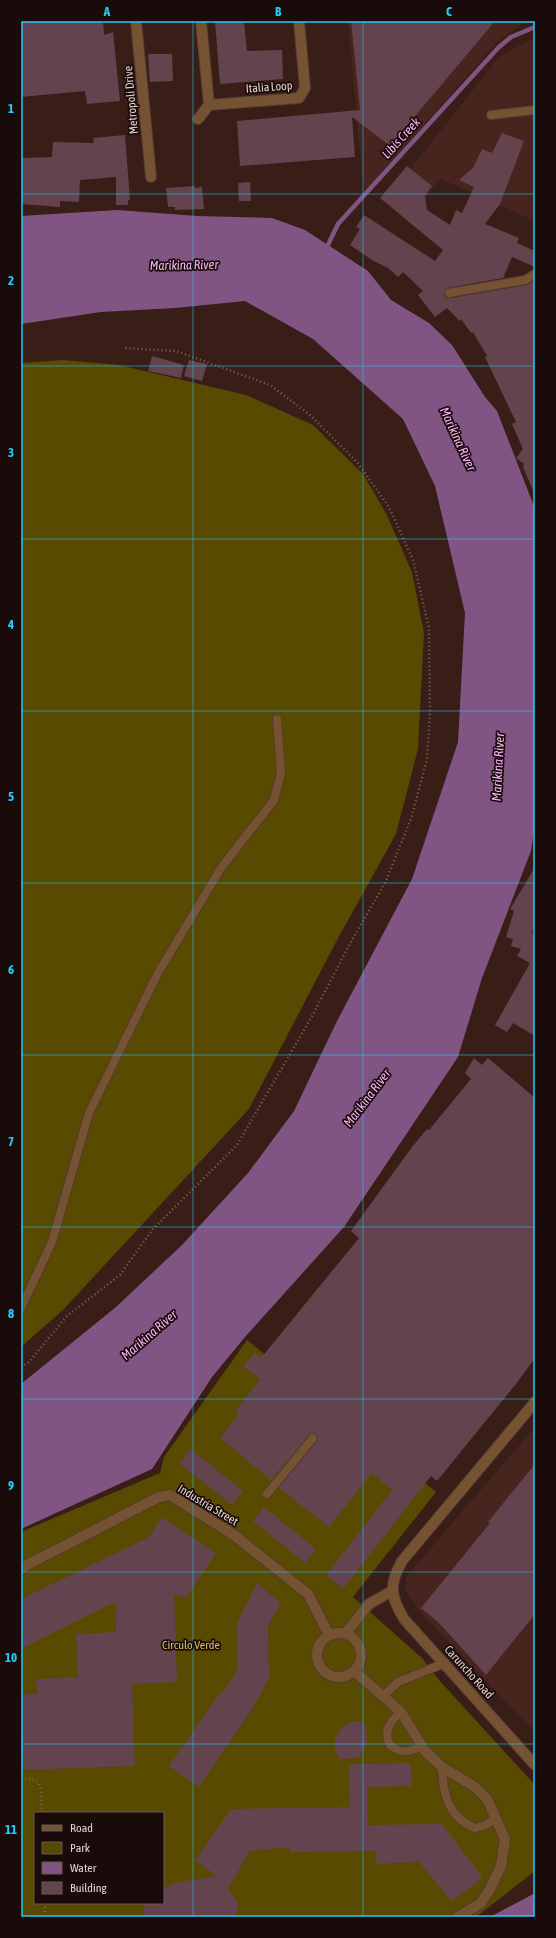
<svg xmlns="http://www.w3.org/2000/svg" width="556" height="1938" font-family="'Asap Condensed',sans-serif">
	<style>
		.built { fill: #47241e }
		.green { fill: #584a00; fill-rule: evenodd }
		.water { fill: #815583 }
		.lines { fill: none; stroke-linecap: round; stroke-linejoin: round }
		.stream { stroke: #815583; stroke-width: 4.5 }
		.building { fill: #63434e }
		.service-casing { stroke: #553a34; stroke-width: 10 }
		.minor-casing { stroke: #553a34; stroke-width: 12 }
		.tertiary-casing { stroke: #553a34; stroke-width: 12 }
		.path { stroke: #7d645f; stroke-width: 2.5; stroke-dasharray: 1 3; stroke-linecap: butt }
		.service { stroke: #755231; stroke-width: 8 }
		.minor { stroke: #755231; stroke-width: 10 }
		.tertiary { stroke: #755231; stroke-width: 10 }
		.grid { fill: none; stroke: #24c9fe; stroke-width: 1; stroke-opacity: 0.55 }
		.labels { text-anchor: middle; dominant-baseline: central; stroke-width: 3.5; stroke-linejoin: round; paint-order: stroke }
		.street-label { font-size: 12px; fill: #e5d1cd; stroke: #180b09 }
		.park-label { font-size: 12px; fill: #d7c163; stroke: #180b09 }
		.water-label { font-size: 13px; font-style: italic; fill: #f8b5fa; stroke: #180b09 }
		.neatline { fill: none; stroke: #24c9fe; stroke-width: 1.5 }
		.grid-label { font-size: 13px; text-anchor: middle; font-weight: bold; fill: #24c9fe }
	</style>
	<rect width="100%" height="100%" fill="#391d17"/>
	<path class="built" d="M348,21h182l-8,3 -24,17 -134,152z
		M535,37v184l-94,-42 -31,37 -25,-15 114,-144z
		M535,1427v305l-116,-121 -14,-21 1,-13z"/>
	<path class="green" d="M63,360l56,5 127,30 67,30 50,49 23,39 26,59 12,61 -6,116 -22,85 -59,106 -88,169 -186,201 -42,37v-984z
		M247,1340l189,152 -83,105 69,61 17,22 96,105v86l-59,46h-455v-385l139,-59 4,-16zM35,1813h128v90h-128z"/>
	<path class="water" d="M117,210l80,6 75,2 33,12 63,41 23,29 38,23 23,22 33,52 12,14 38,98v315l-4,27 -49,127 -24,79 -114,170 -99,110 -33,40 -60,92 -131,60v-145l95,-77 66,-62 66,-72 46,-62 43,-90 75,-142 46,-137 7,-129 -30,-127 -32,-67 -90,-80 -68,-38 -70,7 -74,4 -80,12v-108z
		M535,1893v24h-45z"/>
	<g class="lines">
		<path class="stream" d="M326,249l12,-25 160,-176 13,-11 24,-10"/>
	</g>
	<path class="building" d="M21,21h82l1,14 9,-3 7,69 -33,3 -2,-13 -64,6z
		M215,21h29l3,30 35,-1 1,29 -63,5z
		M351,21h144l-105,125 -38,-29 3,40 -115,9 -3,-45 123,-11z
		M148,54h24l1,27 -23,1z
		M502,133l22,8 -24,63 -15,20 34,14 -2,5 18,8v16l-23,-10 -9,21 -55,10 -4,6 1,3 5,1 76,-13 9,-5v215l-12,-28 1,-3 -8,-6 7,-9 -11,-25 4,-2 -31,-65 2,-1 -14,-24 -2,1 -10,-14 -1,2 -13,-13 -12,9 -17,-22 5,-4 -20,-19 -5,5 -10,-9 -16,-8 -22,-15 10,-16 -4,-2 8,-12 71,46 8,-11 -63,-52 27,-32 25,20 -7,9 2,15 23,15 6,-15 6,3 12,-26 -15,-7 14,-12 9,-19 10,4z
		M125,135l5,65h-2v5h-12v-28l-36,3 -1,22 -19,-1v6l-39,-3v-46l31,-1 1,-15 41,1 -1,-5z
		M250,182l1,19h-12l-1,-18z
		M195,186v2l7,-1 2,22 -29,1v-3h-7l-2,-19z
		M152,356l32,9 -3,13 -33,-7z
		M189,360l18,4 -5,17 -18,-5z
		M535,867v58l-3,8 3,2v101l-22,-13 -6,9 -12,-7 35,-62 -13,-7 4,-7 -10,-3 2,-7 -7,-2 8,-26 -4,-2z
		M474,1058l8,7 6,-7 47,40v260l-19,26 -79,97 -6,-5 -88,113 -17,-14 66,-85 -20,-17 -43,54 -50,-39 38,-47 1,-5 -2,-2 -7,1 -38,45 -51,-42 19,-24 -4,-3 25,-32 -17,-13 12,-14 6,6 98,-120 -8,-7 61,-84 15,-18 2,1 42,-51 -6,-6z
		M191,1449l52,42 -11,14 -53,-42z
		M535,1464v150l-49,61 -46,-51 -19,-16 69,-85 -2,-1z
		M264,1507l52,42 -11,14 -52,-42z
		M162,1517l54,36 -30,45 -12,-3 3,87 -45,2 3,82 -114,4v-76h16l-1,-15 42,-2 -2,-43 40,-2 -1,-30 -94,47v-50l128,-62z
		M257,1583l24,20 -13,23 1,53 -18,32 -52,76 -30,-21 52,-75 2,2 14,-22v-49z
		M353,1721l10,1 3,6 1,12 -1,6 -8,12 -18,1 -5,-9v-12l7,-11z
		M411,1763l1,23 -45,1 1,38 74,-1 41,54 -32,23 -32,-39 -43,2 1,-13 -87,1v-5l-40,4 -22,37 9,14v9l-3,6h-90v-9l2,-5h17v-14l5,-3 11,-4 38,-6 -22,-16 36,-51 119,-2 -1,-43z"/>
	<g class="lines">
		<defs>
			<path id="service" d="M491,115l44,-5
				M449,293l76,-13 10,-6
				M21,1308l31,-66 37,-129 69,-140 63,-105 53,-68 7,-27 -4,-54
				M267,1494l46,-56
				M383,1696l15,-14 47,-19
				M401,1712c-11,9 -18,19 -11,33 11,10 20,6 32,2
				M442,1767c1,27 6,50 33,61l11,-3 9,-7"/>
			<path id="minor" d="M136,21l15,156
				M201,21l8,84 90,-7 6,-10 -6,-67
				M198,119l11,-14
				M354,1671l47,41 24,39 17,16 33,20 12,12 18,40 -4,27 -11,23 -9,14 -23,14"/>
			<path id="tertiary" d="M535,1402l-133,159c-13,23 -12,35 2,58l131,146
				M21,1568l138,-71 11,-2 64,40 74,59 21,41
				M317 1655a22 22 0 1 1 44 0a22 22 0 1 1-44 0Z
				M345,1634l24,-30 23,-13"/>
		</defs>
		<use href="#service" class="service-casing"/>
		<use href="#minor" class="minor-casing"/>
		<use href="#tertiary" class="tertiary-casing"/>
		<path class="path" d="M21,1367l8,-5 38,-46 53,-41 33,-46 84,-84 74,-127 41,-78 33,-57 26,-64 16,-60 3,-45 -1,-86 -16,-68 -24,-53 -32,-45 -48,-48 -39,-29 -94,-34 -51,-3
			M21,1779h11l6,3 3,8 1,23
			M45,1903v14"/>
		<use href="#service" class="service"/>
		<use href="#minor" class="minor"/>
		<use href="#tertiary" class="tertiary"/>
	</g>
	<path class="grid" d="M193,21v1896M363,21v1896M21,194h514M21,366h514M21,539h514M21,711h514M21,883h514M21,1055h514M21,1227h514M21,1399h514M21,1572h514M21,1744h514"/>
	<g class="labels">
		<g class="street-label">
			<text transform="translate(269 87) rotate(-4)">Italia Loop</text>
			<text transform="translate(131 100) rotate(-95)">Metropoli Drive</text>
			<text transform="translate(208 1505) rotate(31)">Industria Street</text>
			<text transform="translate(469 1672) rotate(48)">Caruncho Road</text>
		</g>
		<g class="park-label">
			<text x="191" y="1645">Circulo Verde</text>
		</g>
		<g class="water-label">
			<text transform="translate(401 138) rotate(-48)">Libis Creek</text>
			<text transform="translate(184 265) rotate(-1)">Marikina River</text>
			<text transform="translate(458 439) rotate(65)">Marikina River</text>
			<text transform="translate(498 767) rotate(-87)">Marikina River</text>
			<text transform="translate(367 1098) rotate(-53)">Marikina River</text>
			<text transform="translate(149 1335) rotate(-41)">Marikina River</text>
		</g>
	</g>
	<rect width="556" height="1938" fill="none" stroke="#180b09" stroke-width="44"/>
	<rect x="34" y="1812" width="130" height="92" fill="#180b09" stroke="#6a5a57"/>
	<rect x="42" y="1825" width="20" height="6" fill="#755231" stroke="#6a5a57"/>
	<text x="70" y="1832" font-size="12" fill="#e5d1cd">Road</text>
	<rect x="42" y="1842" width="20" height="12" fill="#584a00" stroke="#6a5a57"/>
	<text x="70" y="1852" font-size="12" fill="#e5d1cd">Park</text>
	<rect x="42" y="1862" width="20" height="12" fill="#815583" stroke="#6a5a57"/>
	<text x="70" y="1872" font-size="12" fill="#e5d1cd">Water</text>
	<rect x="42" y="1882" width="20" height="12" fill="#63434e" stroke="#6a5a57"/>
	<text x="70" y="1892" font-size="12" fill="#e5d1cd">Building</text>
	<rect x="22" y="22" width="512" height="1894" class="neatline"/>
	<g class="grid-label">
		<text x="107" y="16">A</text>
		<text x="278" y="16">B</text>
		<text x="449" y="16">C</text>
		<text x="11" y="113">1</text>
		<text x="11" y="285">2</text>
		<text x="11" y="457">3</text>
		<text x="11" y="629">4</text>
		<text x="11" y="801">5</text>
		<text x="11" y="974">6</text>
		<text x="11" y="1146">7</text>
		<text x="11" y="1318">8</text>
		<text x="11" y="1490">9</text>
		<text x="11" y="1662">10</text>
		<text x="11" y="1834">11</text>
	</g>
</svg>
